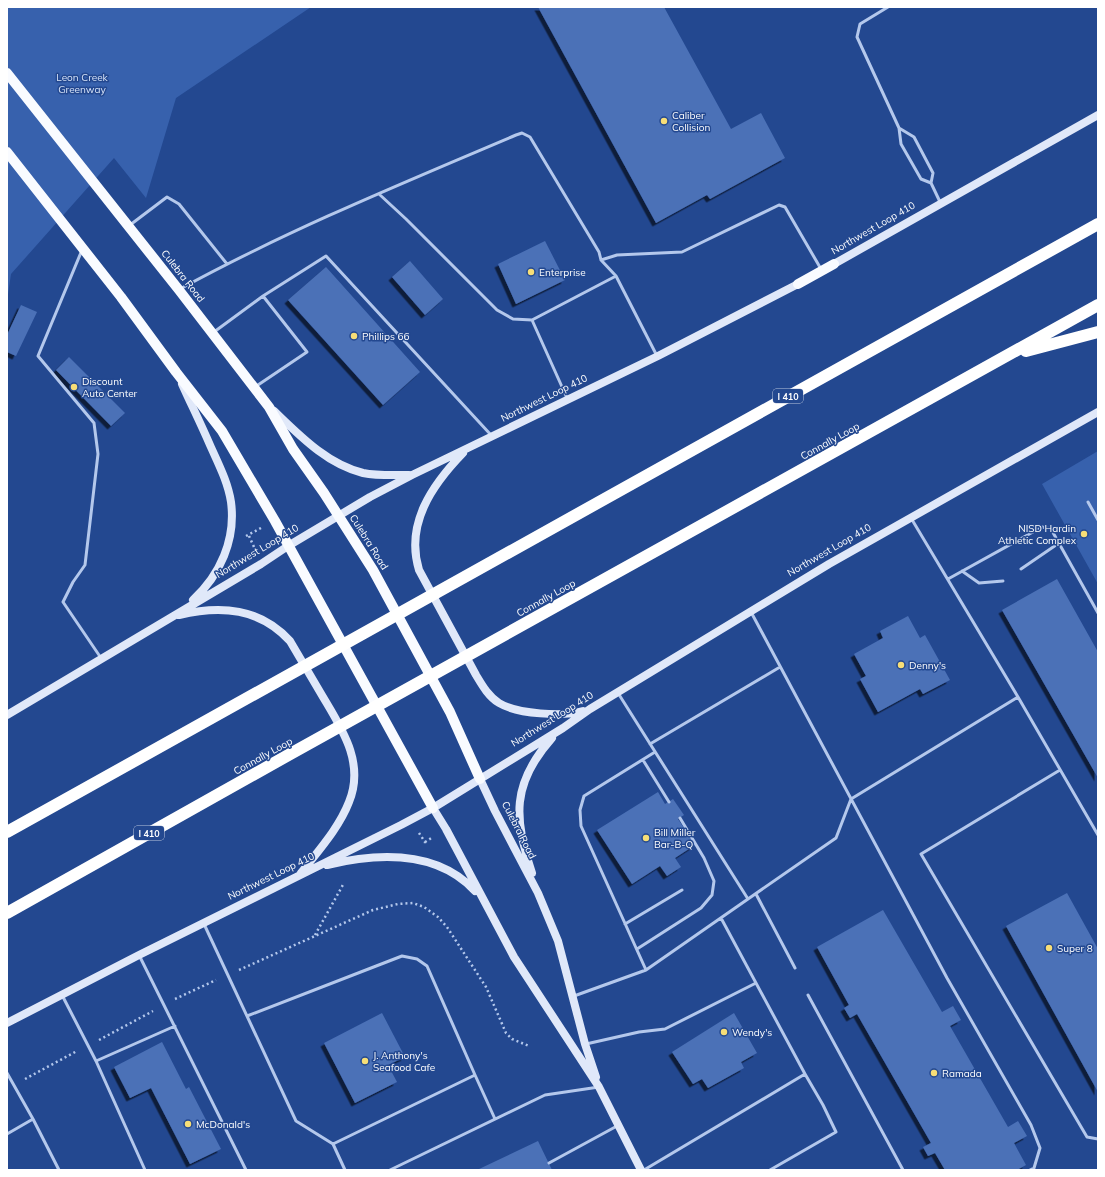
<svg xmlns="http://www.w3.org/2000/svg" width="1105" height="1177" font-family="Mulish,sans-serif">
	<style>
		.green { fill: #3761ad }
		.building { fill: #4b71b7; filter: url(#shadow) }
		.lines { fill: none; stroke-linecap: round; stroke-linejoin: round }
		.path { stroke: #b4c8ec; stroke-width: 2.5; stroke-dasharray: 2 3; stroke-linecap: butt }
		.service { stroke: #b4c8ec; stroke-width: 3 }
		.secondary { stroke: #e0e8f9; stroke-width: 8 }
		.primary { stroke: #f9fbff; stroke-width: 10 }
		.motorway { stroke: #fff; stroke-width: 12 }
		.poi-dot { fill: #f7de77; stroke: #234890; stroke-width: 1.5 }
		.labels { text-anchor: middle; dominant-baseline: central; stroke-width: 3; stroke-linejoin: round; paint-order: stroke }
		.shield { fill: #234890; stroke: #bdc8de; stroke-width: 1 }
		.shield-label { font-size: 9px; font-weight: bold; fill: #fff }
		.park-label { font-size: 10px; fill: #d9e5f9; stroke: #234890 }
		.poi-label { font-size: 10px; fill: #fff; stroke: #234890; text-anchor: start }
		.street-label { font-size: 10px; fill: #fff; stroke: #234890 }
	</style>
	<defs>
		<filter id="shadow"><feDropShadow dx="-3.5" dy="3.5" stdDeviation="0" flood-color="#0009"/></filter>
	</defs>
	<rect width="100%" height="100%" fill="#234890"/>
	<path class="green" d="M7,7h304l-135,91 -30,100 -32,-40 -103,116 -4,27z
		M1098,451v133l-56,-100z"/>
	<path class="building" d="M538,7h126l67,122 30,-16 24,45 -75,41 -3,-4 -51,28z
		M545,241l20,39 -49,24 -18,-40z
		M410,261l33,38 -18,16 -33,-38z
		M326,267l94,105 -37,33 -95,-105z
		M21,305l16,7 -21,44 -9,-4v-17z
		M69,357l56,56 -14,13 -55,-56z
		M1057,579l41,73v126l-96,-168z
		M908,616l12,22 5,-3 25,45 -27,14 -3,-5 -42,23 -18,-33 6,-3 -12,-22 29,-16 -3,-7z
		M658,792l7,12 8,-5 11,16 -6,4 17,26 -20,13 6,9 -14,9 -7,-10 -28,18 -35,-54z
		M1067,893l31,56v143l-92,-166z
		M883,910l59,102 11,-6 8,14 -11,6 58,101 10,-6 9,15 -13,7 12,22 -9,5h-72l-10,-17 -7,3 -5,-9 8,-4 -74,-129 -7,4 -6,-10 5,-3 -32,-58z
		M382,1013l23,44 -17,8 9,17 -42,21 -31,-60z
		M734,1013l23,40 -16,9 3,6 -36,20 -6,-9 -9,5 -21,-32z
		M162,1042l24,47 3,-2 32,62 -31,15 -39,-76 -21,10 -16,-31z
		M538,1141l14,29h-75z"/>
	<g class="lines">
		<path class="path" d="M246,536l15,-8
			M249,536l5,11
			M419,833l6,9v4
			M425,842l8,-5
			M315,935l29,-52
			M239,970l134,-60 25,-6 15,-1 11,4 14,10 9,10 39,60 20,46 6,6 17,7
			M175,999l41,-19
			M99,1040l54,-29
			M25,1079l52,-28"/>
		<path class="service" d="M888,7l-28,17 -3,13 42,91 2,16 20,35 10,4 10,21
			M899,128l15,9 19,36 -2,10
			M379,194l27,25 91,91 16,9 19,1
			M130,225l37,-28 12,7 48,60
			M82,250l-44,106 56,67 4,31 -13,111 -12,17 -10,20 38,56
			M601,260l15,16
			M180,289c108,-59 223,-106 336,-154l6,-2 8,4 69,115 2,8 16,-5 65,-3 97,-47 6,2 36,62
			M214,332l49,-36 63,-40 165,179
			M255,387l52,-35 -44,-56
			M567,398l-35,-78 84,-44 41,80
			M1088,502l10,18
			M1021,569l38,-26
			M962,571l17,12 24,-2
			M948,579l94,-52 9,2 47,84
			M751,612l196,366 84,147 9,23 -6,20 -4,2
			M1018,697l80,138
			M650,744l130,-77
			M643,760l26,42
			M1060,770l-139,84 166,283 11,2
			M756,894l39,74
			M748,899l88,-61 15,-39 167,-102 -107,-179
			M204,924l92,197 37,23 12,26
			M625,924l57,-34
			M637,949l64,-41 11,-13 2,-14 -10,-23 -24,-40
			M139,955l107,215
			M646,970l-65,-144 -1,-16 4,-14 71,-44
			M62,995l34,66 49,109
			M808,995l95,175
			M574,996l72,-26 102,-71 -130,-206
			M247,1016l155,-60 15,3 10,7 48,109
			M586,1044l53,-12 26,-3 91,-46
			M96,1061l79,-35
			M7,1073l26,46 26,51
			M7,1134l26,-15
			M333,1144l142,-69 20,44
			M549,1163l68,-37
			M390,1170l155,-75 54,-8
			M644,1170l161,-96 -84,-156
			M770,1170l66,-38 -13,-27 -18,-31"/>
		<path class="secondary" d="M834,264l264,-149
			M182,384c9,20 19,40 28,61 8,18 18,37 21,57 5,38 -11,73 -38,98
			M274,411c26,25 53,53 89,62 15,3 31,2 46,2
			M463,453c-31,32 -58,71 -44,117l57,105c6,10 12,21 23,28 18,11 64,14 84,8
			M179,615c42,-10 81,-7 111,26 11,19 22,37 33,56 19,32 42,66 26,105 -10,26 -31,49 -48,71
			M7,715l254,-151 27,-18 82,-49 42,-22 246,-119 140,-72
			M480,779l15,32 43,82 20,48 27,103 11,33
			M433,808l13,21 68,128 85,130 42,83
			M327,865c50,-12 110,-15 148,26
			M532,873c-18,-55 -21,-89 20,-135
			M7,1023l132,-68 262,-130 32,-17 130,-80 27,-19 239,-145 269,-152"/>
		<path class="primary" d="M7,73l172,217 90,117 24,42 31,44 49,77 77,142 30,67
			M7,152l114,145 55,75 46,59 53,90 158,287
			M798,284l36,-20"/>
		<path class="motorway" d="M1026,351l72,-19
			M7,832l1091,-608
			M7,913l285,-160 806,-448"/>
	</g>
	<g class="poi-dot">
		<circle cx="664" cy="121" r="4"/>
		<circle cx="531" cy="272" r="4"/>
		<circle cx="354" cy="336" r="4"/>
		<circle cx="74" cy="387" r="4"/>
		<circle cx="1084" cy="534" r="4"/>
		<circle cx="901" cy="665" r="4"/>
		<circle cx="646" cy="838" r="4"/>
		<circle cx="1049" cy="948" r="4"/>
		<circle cx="724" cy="1032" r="4"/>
		<circle cx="365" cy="1061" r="4"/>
		<circle cx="934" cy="1073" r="4"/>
		<circle cx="188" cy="1124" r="4"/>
	</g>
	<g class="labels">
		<g class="shield">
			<rect x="773" y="389" width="30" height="14" rx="3"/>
			<rect x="134" y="826" width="30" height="14" rx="3"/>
		</g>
		<g class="shield-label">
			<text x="788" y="396">I 410</text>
			<text x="149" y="833">I 410</text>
		</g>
		<g class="park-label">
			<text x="82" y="77">Leon Creek<tspan x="82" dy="12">Greenway</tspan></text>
		</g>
		<g class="poi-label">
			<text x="672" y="115">Caliber<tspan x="672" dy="12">Collision</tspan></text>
			<text x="539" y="272">Enterprise</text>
			<text x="362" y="336">Phillips 66</text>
			<text x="82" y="381">Discount<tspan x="82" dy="12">Auto Center</tspan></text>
			<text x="1076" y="528" text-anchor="end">NISD Hardin<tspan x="1076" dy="12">Athletic Complex</tspan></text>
			<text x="909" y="665">Denny's</text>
			<text x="654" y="832">Bill Miller<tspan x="654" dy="12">Bar-B-Q</tspan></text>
			<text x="1057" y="948">Super 8</text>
			<text x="732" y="1032">Wendy's</text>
			<text x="373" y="1055">J. Anthony's<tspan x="373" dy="12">Seafood Cafe</tspan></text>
			<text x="942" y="1073">Ramada</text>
			<text x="196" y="1124">McDonald's</text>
		</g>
		<g class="street-label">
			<text transform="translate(873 228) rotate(-30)">Northwest Loop 410</text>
			<text transform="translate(183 276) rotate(52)">Culebra Road</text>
			<text transform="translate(544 398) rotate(-26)">Northwest Loop 410</text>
			<text transform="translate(830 441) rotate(-29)">Connally Loop</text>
			<text transform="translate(369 542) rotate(58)">Culebra Road</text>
			<text transform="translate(829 550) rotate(-30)">Northwest Loop 410</text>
			<text transform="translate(257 551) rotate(-31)">Northwest Loop 410</text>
			<text transform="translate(546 598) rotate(-29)">Connally Loop</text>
			<text transform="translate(552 719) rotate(-32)">Northwest Loop 410</text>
			<text transform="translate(263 756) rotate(-29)">Connally Loop</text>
			<text transform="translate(519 830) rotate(63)">Culebra Road</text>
			<text transform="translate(271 876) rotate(-26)">Northwest Loop 410</text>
		</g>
	</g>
	<rect width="1105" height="1177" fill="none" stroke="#ffffff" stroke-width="16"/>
</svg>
